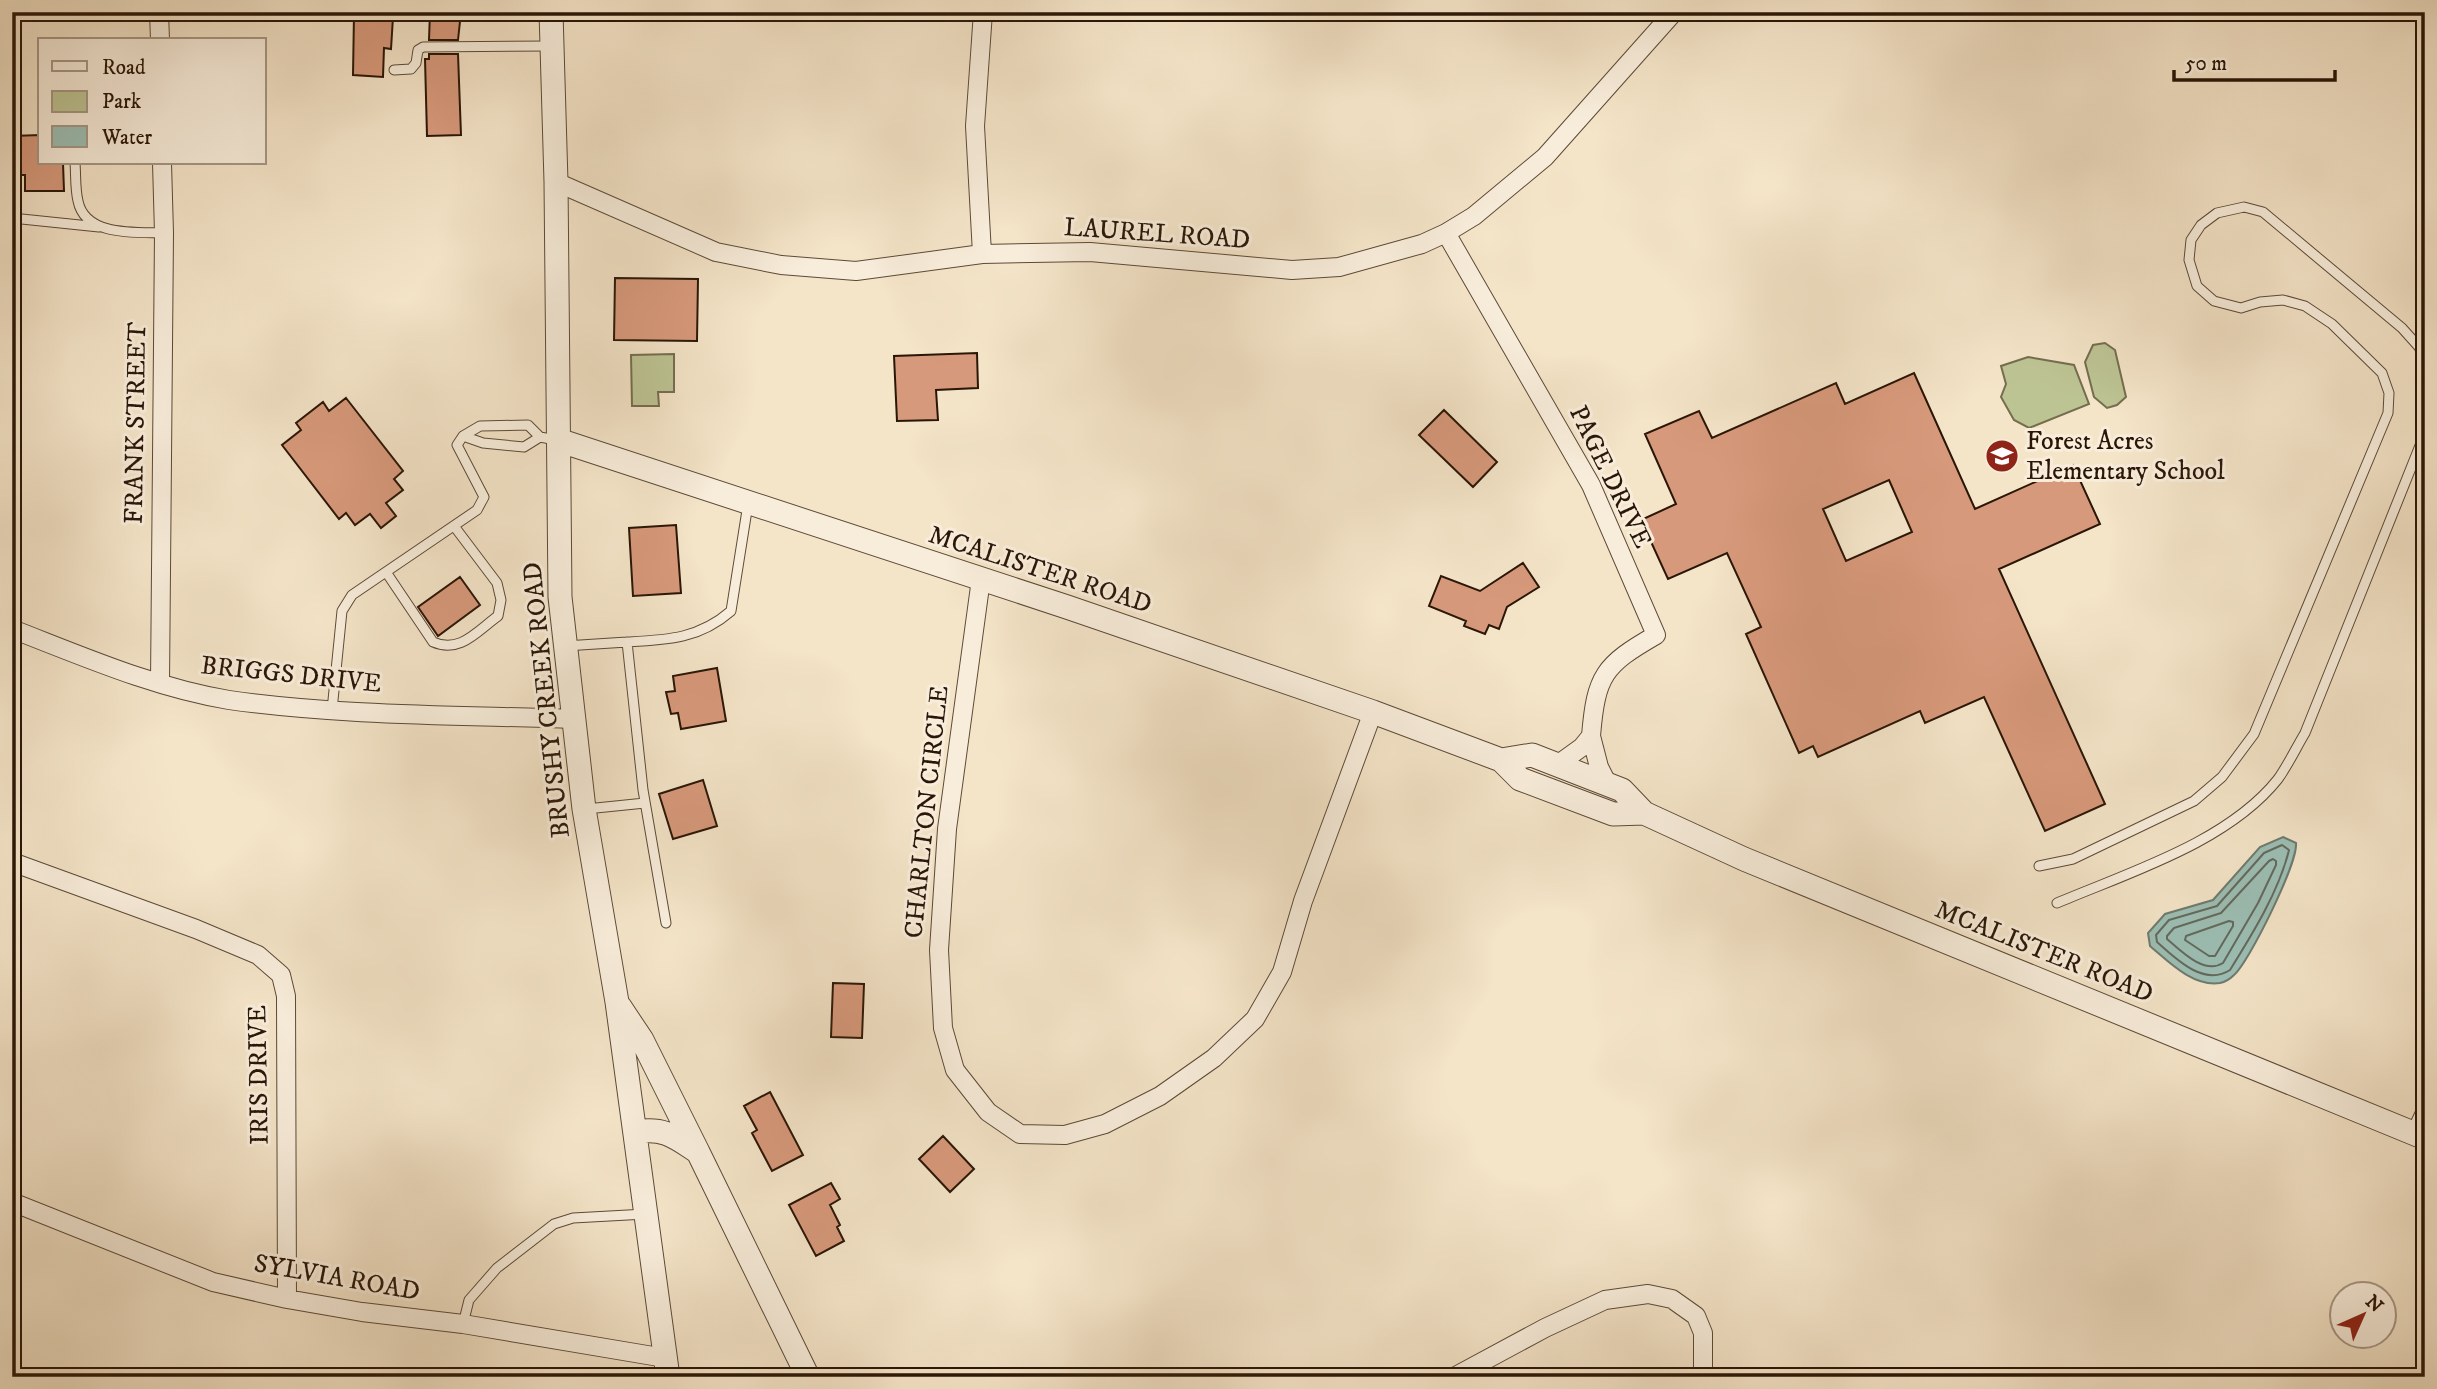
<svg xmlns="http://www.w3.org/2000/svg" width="2437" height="1389" font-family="'IM FELL DW Pica',serif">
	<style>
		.green { fill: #bdc494; stroke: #746d4e; stroke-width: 2 }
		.water { fill: #9cbfb5; stroke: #6e7b6f; stroke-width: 2 }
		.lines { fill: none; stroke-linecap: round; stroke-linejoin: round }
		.shore { stroke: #636a5e; stroke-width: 2 }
		.building { fill: #d7997b; stroke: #2a1607; stroke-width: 2; fill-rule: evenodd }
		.service-casing { stroke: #5c4a37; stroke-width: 11 }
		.minor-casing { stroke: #5c4a37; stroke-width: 20 }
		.tertiary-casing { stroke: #5c4a37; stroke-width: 25 }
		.service { stroke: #f8eddb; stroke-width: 9 }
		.minor { stroke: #f8eddb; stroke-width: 18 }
		.tertiary { stroke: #f8eddb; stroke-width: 23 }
		.labels { text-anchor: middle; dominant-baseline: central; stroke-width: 6; stroke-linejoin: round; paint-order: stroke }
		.street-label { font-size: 26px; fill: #2a1607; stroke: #f8eddb }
		.poi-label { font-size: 26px; fill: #2a1607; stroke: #f8eddb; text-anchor: start }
	</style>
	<rect width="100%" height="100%" fill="#f4e4c8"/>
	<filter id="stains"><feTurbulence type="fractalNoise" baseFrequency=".00286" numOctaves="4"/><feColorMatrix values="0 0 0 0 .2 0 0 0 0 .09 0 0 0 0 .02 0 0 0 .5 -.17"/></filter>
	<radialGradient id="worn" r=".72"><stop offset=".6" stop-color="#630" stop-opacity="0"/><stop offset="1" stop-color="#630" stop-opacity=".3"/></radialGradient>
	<path class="green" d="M2105,343l10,7 11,47 -9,8 -10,3 -13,-11 -9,-35 8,-17z
		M674,354v38h-16l1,14h-27l-1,-51z
		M2028,357l46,8 15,39 -60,24 -15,-8 -13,-23 5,-13 -5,-18z"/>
	<path class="water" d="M2283,837l13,6c2,20 -47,119 -62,132 -3,3 -9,7 -14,8 -27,4 -51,-21 -70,-37l-2,-13 17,-19 48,-14 47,-53z"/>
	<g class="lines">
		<path class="shore" d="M2282,845l7,5c-10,41 -36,83 -59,120 -26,17 -54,-11 -73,-28l-1,-7 13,-15 48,-14 47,-53z
			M2273,859l3,2v4l-18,38 -35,60c-19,12 -42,-12 -56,-24v-3l7,-8 47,-15 48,-52z
			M2229,921l4,1v4l-18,30h-6l-24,-16 1,-4z"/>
	</g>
	<path class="building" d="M430,12h31l-3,28h-29z
		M354,14l39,3 -2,32 -7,-1 -1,29 -30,-2z
		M429,54h29l3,81 -34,1 -2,-77h4z
		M40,135v28h23l1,28h-39v-16h-13v-39z
		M615,278l83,1 -1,62 -83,-1z
		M977,353l1,35 -42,2 2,30 -41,1 -3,-65z
		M1914,373l61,136 98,-44 27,59 -101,45 106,235 -60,27 -61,-134 -59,26 -5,-12 -102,46 -5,-11 -14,7 -53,-119 15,-7 -34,-74 -59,26 -27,-59 35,-16 -31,-70 54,-23 13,27 124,-55 9,21zM1889,480l23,52 -66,29 -23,-52z
		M346,398l57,73 -9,8 9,11 -17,13 10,13 -15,12 -11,-14 -15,11 -9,-12 -7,6 -57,-74 19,-15 -5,-7 27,-21 6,9z
		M1444,410l53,52 -24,25 -54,-52z
		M676,525l5,68 -48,3 -4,-68z
		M1523,563l16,24 -32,20 -8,22 -10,-4 -4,9 -21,-8 2,-5 -37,-15 12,-30 39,15z
		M460,577l20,28 -42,31 -20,-29z
		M717,668l9,53 -45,8 -3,-16 -7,1 -5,-22 9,-1 -2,-15z
		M703,780l14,46 -44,13 -14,-45z
		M833,983l31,1 -2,54 -31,-1z
		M770,1092l33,63 -31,16 -20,-38 5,-3 -13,-24z
		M943,1136l31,33 -24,23 -31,-33z
		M831,1183l9,16 -10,6 10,20 -3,2 7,14 -28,15 -27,-51z"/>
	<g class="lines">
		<defs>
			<path id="service" d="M394,70l17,-1 5,-6 2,-13 5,-3 128,-1
				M75,163c1,12 0,26 3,38 7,36 59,31 86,32
				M12,218l87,9
				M540,437l-16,10 -41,-4 -20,-7 17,-10 48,-1 12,12 16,3
				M386,572l47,70c27,12 44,-11 65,-26l3,-16 -4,-17 -43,-57
				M565,646l62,-4
				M332,710l10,-99 10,-16 125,-85 7,-13 -27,-52 6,-9
				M586,809l59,-6
				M2039,866l34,-7 121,-58 28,-24 32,-43 134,-321 1,-20 -7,-20 -50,-49 -27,-18 -22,-6 -23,2 -19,6 -27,-7 -17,-15 -8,-26 2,-20 10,-15 16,-12 27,-6 19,5 139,116 17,19 6,13
				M2057,903c73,-31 171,-61 221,-124 10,-14 18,-31 27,-46l120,-300
				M666,923l-23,-133 -16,-148c40,-2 72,-3 104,-31l17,-107
				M463,1324l6,-24 28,-32 57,-44 19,-6 73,-4"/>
			<path id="minor" d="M159,12l1,28
				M556,182l160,70 65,13 75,6 126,-17 108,-2 202,18 47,-3 83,-23 24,-11 28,-17 71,-59 129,-145
				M1446,233l145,252 65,150c-52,30 -60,40 -65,101
				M982,254l-7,-128 8,-114
				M981,579l-34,250 -8,121 4,78 12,42 33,42 32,22 45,1 40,-11 55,-28 54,-38 41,-39 27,-47 21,-71 70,-189
				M12,629c70,27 143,59 217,71 114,16 230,15 344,19
				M160,683l4,-450 -2,-70
				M1557,765l25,-18 9,-11 8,31 9,18
				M12,862l184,67 62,26 23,20 5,21 1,303
				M2415,1134l10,-21
				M12,1202l201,80 74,17 75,13 101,12 202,34
				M1454,1377l91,-49 60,-28 43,-6 24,5 24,17 7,17v44"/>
			<path id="tertiary" d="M551,12l5,170 4,415 24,212 33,193 51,375
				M558,440l509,167 306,105 128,48 19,19 93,35 31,-1 -22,-23 -90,-35 -31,5
				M1644,813l100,46 681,279
				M620,1007l22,33 56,112
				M636,1132c28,-5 39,5 62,20l110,225"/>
		</defs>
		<use href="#service" class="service-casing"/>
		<use href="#minor" class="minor-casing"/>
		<use href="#tertiary" class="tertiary-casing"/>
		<use href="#service" class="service"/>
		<use href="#minor" class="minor"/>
		<use href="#tertiary" class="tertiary"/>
	</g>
	<defs>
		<symbol id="school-disc" viewBox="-11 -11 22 22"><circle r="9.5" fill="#8f2418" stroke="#f8eddb"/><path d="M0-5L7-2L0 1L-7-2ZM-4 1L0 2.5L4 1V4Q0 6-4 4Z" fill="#fff"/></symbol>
	</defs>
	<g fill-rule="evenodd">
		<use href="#school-disc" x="1983" y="437" width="38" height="38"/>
	</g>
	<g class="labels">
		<g class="street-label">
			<text transform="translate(1157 234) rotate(4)">LAUREL ROAD</text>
			<text transform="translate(136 423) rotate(-89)">FRANK STREET</text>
			<text transform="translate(1610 477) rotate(64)">PAGE DRIVE</text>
			<text transform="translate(1040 570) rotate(18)">MCALISTER ROAD</text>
			<text transform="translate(291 675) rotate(6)">BRIGGS DRIVE</text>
			<text transform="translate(547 700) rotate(-96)">BRUSHY CREEK ROAD</text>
			<text transform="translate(927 812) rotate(-84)">CHARLTON CIRCLE</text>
			<text transform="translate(2044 952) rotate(22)">MCALISTER ROAD</text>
			<text transform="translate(259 1075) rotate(-91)">IRIS DRIVE</text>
			<text transform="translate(337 1278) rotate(10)">SYLVIA ROAD</text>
		</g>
		<g class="poi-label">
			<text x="2026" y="441">Forest Acres<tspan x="2026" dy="30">Elementary School</tspan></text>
		</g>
	</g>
	<rect width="2437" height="1389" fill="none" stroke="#f4e4c8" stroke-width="42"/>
	<rect x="14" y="14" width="2409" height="1361" fill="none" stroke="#2a1607" stroke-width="3.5"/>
	<rect x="21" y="21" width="2395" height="1347" fill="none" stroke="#2a1607" stroke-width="2"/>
	<rect x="38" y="38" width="228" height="126" fill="#f8eddb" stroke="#a69786" stroke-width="2"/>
	<rect x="52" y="61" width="35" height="10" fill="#f8eddb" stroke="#a69786" stroke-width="2"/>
	<text x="102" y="74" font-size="21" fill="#2a1607">Road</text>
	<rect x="52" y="91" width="35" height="21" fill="#bdc494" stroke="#a69786" stroke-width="2"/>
	<text x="102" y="108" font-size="21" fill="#2a1607">Park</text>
	<rect x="52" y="126" width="35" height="21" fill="#9cbfb5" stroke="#a69786" stroke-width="2"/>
	<text x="102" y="144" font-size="21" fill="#2a1607">Water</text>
	<g transform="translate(2363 1315) rotate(45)"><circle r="33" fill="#f8eddb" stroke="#a69786" stroke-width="2"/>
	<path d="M0-5L12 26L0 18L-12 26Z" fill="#8f2418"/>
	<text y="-10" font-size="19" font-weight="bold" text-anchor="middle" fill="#2a1607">N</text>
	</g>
	<path d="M2174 70v10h161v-10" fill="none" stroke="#2a1607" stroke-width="3.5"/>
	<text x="2185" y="70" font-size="21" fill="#2a1607" stroke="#f8eddb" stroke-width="5" paint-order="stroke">50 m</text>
	<rect width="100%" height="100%" filter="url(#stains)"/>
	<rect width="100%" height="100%" fill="url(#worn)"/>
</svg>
